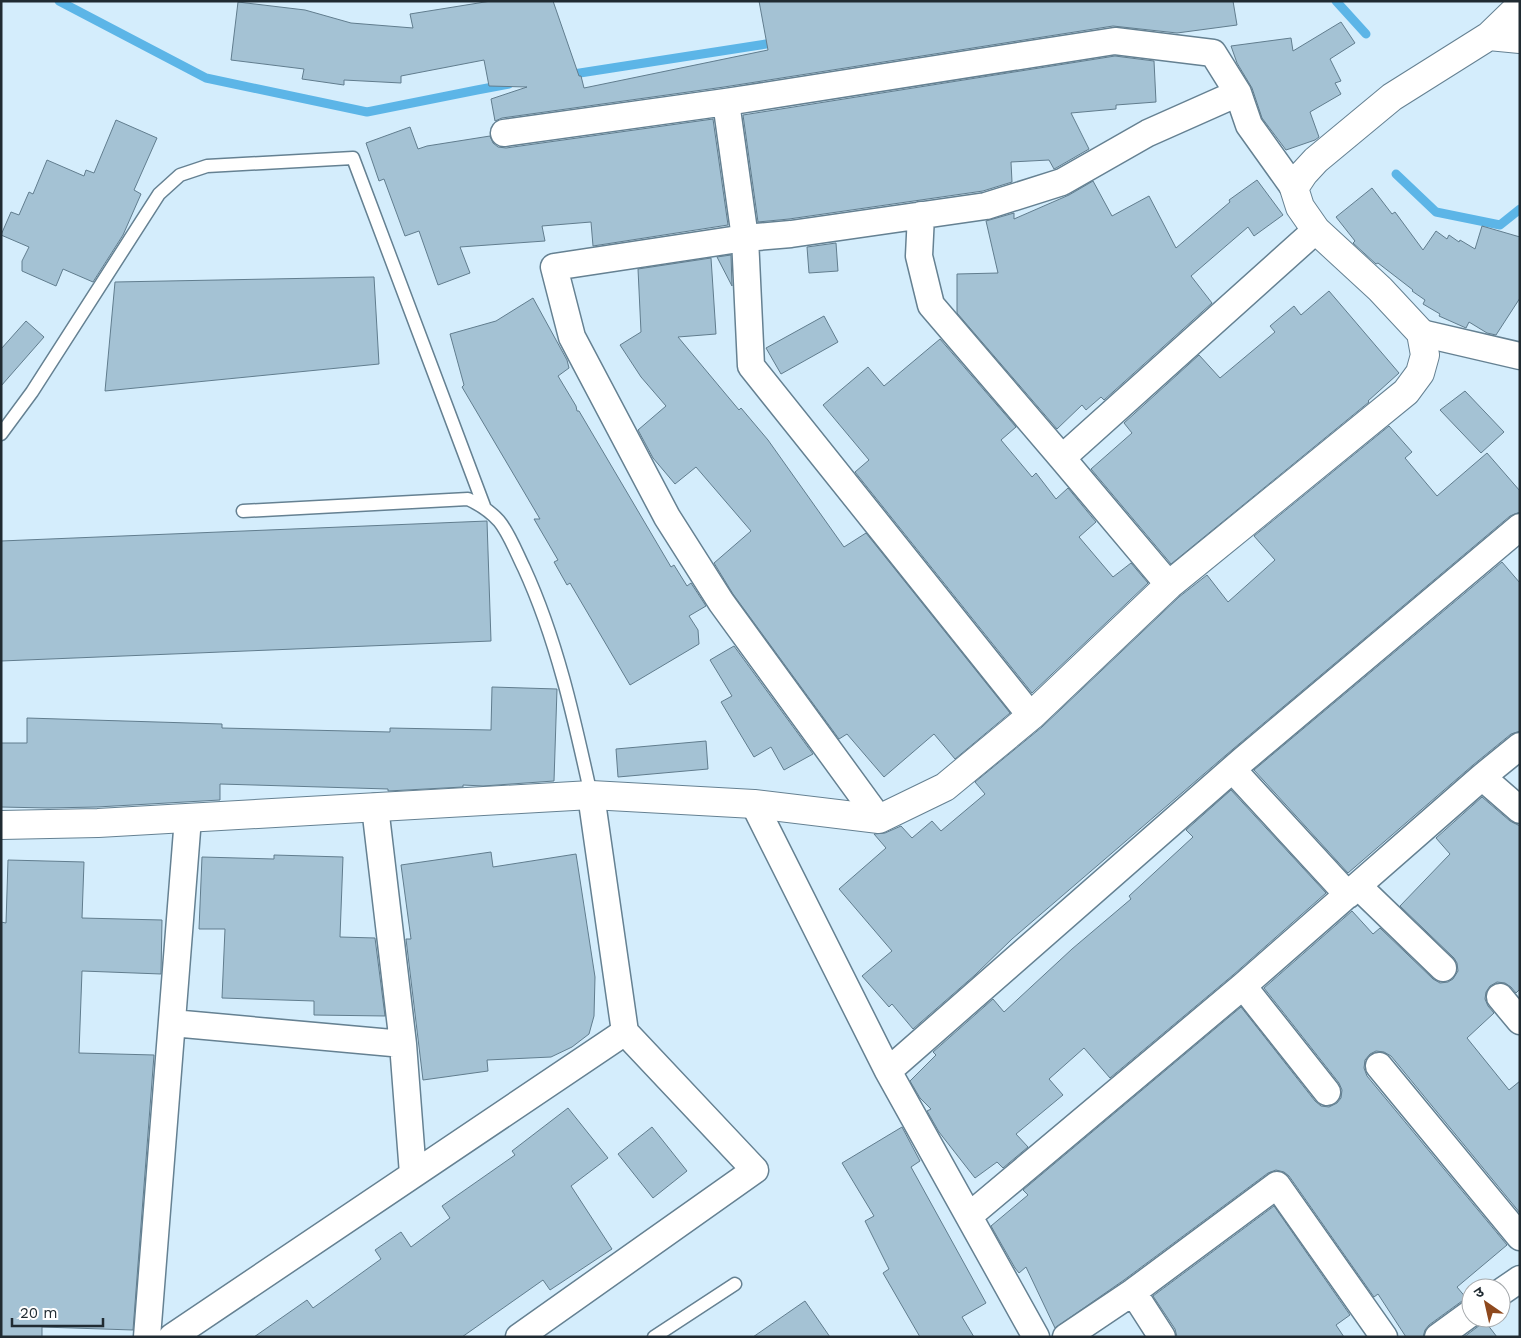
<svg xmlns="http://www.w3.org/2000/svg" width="1521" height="1338" font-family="'Work Sans','Noto Sans Devanagari',sans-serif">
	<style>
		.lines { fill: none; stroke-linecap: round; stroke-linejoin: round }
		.stream { stroke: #5cb5e7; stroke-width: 9 }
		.building { fill: #a4c2d4; stroke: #617d8e }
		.lane-casing { stroke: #658192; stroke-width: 15 }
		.street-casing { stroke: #658192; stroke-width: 29 }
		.secondary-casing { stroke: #658192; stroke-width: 30 }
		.lane { stroke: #fff; stroke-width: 12 }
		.street { stroke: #fff; stroke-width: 26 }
		.secondary { stroke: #fff; stroke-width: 28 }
	</style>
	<rect width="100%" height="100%" fill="#d4edfc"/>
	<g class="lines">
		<path class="stream" d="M59,1l147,77 161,34 110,-22 32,-6
			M1336,1l30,33
			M567,75l212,-33
			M1396,174l40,38 64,13 20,-16"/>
	</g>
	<path class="building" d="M491,1h62l26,75h2l3,12 184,-38 -9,-49h474l4,24 -60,8 -64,-7 -389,61 -222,31 -7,3 -4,-22 36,-12 -38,-1 -5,-26 -83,16v7l-57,-3v5l-42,-6 2,-10 -73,-9 7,-58 67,8 46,13 62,5 -3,-14z
		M1341,22l14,21 -25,16 11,22 -6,2 6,11 -31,18 9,25 -4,3 -29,10 -24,-32 -10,-30 -15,-25 -6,-17 60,-8 2,13z
		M1115,56l39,5 2,41 -40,3v4l-45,4 18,36 -33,19 -2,1 -5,-9 -38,2 1,20 -29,9 -194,28 -31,3 -15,-107z
		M713,119l15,106 -135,21 -2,-24 -49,4 3,15 -85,6 10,26 -32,12 -19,-54 -14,5 -21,-57 -5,2 -13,-38 44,-16 8,22 9,-3 63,-10 3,7 5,4 8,1z
		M116,120l41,18 -23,52 7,4 -18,41 -30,47 -30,-13 -7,17 -34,-15v-10l7,-14 -28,-12 10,-23 8,3 10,-23 4,2 14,-34 37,16 2,-6 8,3z
		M1257,180l26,35 -29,21 -6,-9 -57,49 21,27 -108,97 -3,-3 -15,13 -4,-5 -25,24 -100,-116v-39l41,-1 -12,-52 28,-8v6l55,-24 24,-14 19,35 37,-20 27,52 54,-46 -1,-2z
		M1372,188l20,26 3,-2 28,38 13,-19 11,8 2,-4 10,7 1,-2 15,9 7,-23 38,11v61l-24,37 -9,-2 -18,-11 -3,6 -27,-12 1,-2 -17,-10 2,-4 -13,-9 1,-1 -35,-27 -2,1 -23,-21 2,-2 -19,-24z
		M836,243l2,28 -29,2 -2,-26z
		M731,255l1,31 -15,-29z
		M711,258l5,76 -38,3 61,73 2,-2 27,32 76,107 22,-14 144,180 -55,46 -21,-25 -50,43 -37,-43 -8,5 -106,-145 -19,-31 37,-32 -55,-64 -21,17 -22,-26 -15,-28 28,-24 -25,-29 -21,-32 21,-13 -3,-63z
		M374,277l5,87 -274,27 10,-109z
		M1329,291l70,82 -31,28 1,1 -198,162 -80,-95 41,-36 -8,-10 75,-68 21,23 55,-46 -5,-6 24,-20 7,9z
		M533,298l34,62 2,8 -11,8 18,30 1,5h2l92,156 3,-2 13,21 4,-3 15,23 -17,10 9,14 1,14 -69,41 -60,-102 -3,2 -13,-23 4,-2 -24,-41h6l-78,-132 2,-2 -14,-51 46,-13z
		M824,316l14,26 -57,32 -15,-26z
		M26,321l18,16 -43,49v-37z
		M940,339l76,88 -15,13 31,37 4,-4 20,26 12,-11 28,34 -17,15 34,40 18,-14 17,20 -116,110 -177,-221 14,-12 -46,-55 45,-38 16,19z
		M1465,391l39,41 -23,21 -41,-43z
		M1389,426l23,26 -7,6 32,38 50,-43 33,38v21l-10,4 -277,233 -221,190 -37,36 -62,54 -21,-25 -3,3 -27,-31 30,-25 -53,-62 47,-41 -12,-14 11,-1 16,-7 11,12 20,-17 9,10 44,-37 -10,-12 67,-55 137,-130 28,-22 21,27 47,-42 -21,-24z
		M487,521l4,120 -490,20v-120z
		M1502,562l18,21v148l-9,3 -38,31 -125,108 -94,-103z
		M734,646l79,108 -29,16 -13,-23 -17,10 -33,-55 11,-6 -22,-36z
		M492,687l65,2 -3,92 -71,5 -20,-1v2l-75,4v-2l-168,-5v16l-123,7 -49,1 -47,-1v-64h26v-25l195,6v4l168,4v-4l101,2z
		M706,741l2,28 -90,8 -2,-28z
		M1231,790l95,103 -93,82 -123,103 -26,-30 -35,31 14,16 -47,39 12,13 -25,21 -6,-6 -22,16 -36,-46 -12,-21 4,-2 -11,-11 -10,-17 26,-26 -3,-3 60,-53 11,13 68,-63 59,-50 -2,-3 64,-59 -7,-7z
		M1482,797l28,24 10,5v163l-4,4 -5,-6 -6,-4 -8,-1 -7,4 -4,6 -1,7 3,7 6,7 -27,25 42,52 11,-9v132l-129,-157 -7,-4 -8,-1 -6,3 -5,6 -1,8 3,8 140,169 -50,42 10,12 -5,2 -33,24 -4,5 -2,7h-17l-28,-43 -4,3 -85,-121 -5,-4 -8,-2 -8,3 -144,107 -69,48 -29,-61 -7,6 -4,-5 -24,-42 37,-31 -5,-5 218,-183 74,94 6,5 8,1 8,-4 4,-5 1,-8 -3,-7 -75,-95 88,-77 21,23 7,-6 53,51 7,4 8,-1 5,-3 5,-8 -1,-8 -3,-5 -54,-52 50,-52 -14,-16z
		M491,852l2,15 83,-13 19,123 -1,39 -5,18 -17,13 -21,10 -64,3 1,11 -65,9 -17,-141h5l-10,-74z
		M274,855l69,2 -3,80 35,1 10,78 -71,-1v-14l-92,-3 3,-69h-26l3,-72 72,2z
		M8,860l76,2 -2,56 80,2 -1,54 -79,-3 -3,82 75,2 -21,275 -91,-3v10h-41v-415l5,1z
		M568,1108l40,50 -37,28 41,63 -62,41 -7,-10 -81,57h-208l53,-37 6,8 68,-49 -6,-9 26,-18 10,15 39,-29 -8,-12 73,-51 -3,-4z
		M652,1127l35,44 -34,27 -35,-44z
		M902,1127l18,34 -9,6 75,136 -24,14 12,20h-54l-37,-64 6,-4 -24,-48 9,-5 -32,-53z
		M1274,1206l76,109 -14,10 8,12h-167l-2,-8 -22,-33z
		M805,1301l25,36h-77z
		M1484,1320l13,17h-33l16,-12z"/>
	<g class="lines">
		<defs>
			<path id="lane" d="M1,434l31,-42 127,-198 21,-19 27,-9 146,-8 131,348
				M243,511l225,-12c13,6 22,12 31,22 10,12 18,33 25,47 33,72 50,150 67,227
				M654,1337l81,-53"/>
			<path id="street" d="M726,102l19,136 6,128 280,350
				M504,133l222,-31 389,-61 98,12 25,40 11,32 45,63
				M921,215l-2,41 12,49 131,153 107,127
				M1421,333l99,23
				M1062,458l254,-228
				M1233,770l115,125
				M1482,777l38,33
				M754,804l134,267 148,266
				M375,807l28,237 10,130
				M879,819l-158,-217 -54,-85 -95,-180 -18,-70 191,-29 46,-4 195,-28 76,-24 86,-49 90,-40
				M1358,886l85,82
				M1243,986l84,106
				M1500,997l20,24
				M172,1023l231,21
				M1379,1066l141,171
				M888,1071l355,-311 277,-233
				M969,1216l274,-230 239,-209 38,-31
				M1133,1292l29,45
				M1501,1292l19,-13
				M147,1337l41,-519
				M172,1337l453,-305
				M519,1337l236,-167 -130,-138 -34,-237
				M1066,1337l67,-45 144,-107 107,152
				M1438,1337l33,-24"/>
			<path id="secondary" d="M1489,36l31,3
				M1,825l97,-2 493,-28 163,9 125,15 66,-32 86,-71 138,-131 237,-193 14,-19 5,-18 -4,-22 -41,-44 -64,-59 -16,-23 -6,-19 10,-15 12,-13 76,-63 97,-61 31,-30"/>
		</defs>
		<use href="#lane" class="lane-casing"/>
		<use href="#street" class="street-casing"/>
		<use href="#secondary" class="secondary-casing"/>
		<use href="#lane" class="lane"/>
		<use href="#street" class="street"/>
		<use href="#secondary" class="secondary"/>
	</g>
	<rect width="1521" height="1338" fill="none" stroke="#202b32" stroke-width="5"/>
	<g transform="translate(1486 1303) rotate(326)"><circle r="24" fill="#ffffff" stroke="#a6aaad"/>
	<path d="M0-4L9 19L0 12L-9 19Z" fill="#8e491e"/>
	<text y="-8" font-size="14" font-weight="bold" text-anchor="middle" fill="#202b32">उ</text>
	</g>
	<path d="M12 1318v8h91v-8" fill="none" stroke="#202b32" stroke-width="2.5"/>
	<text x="20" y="1318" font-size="15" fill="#202b32" stroke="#ffffff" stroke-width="4" paint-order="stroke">20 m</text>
</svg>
